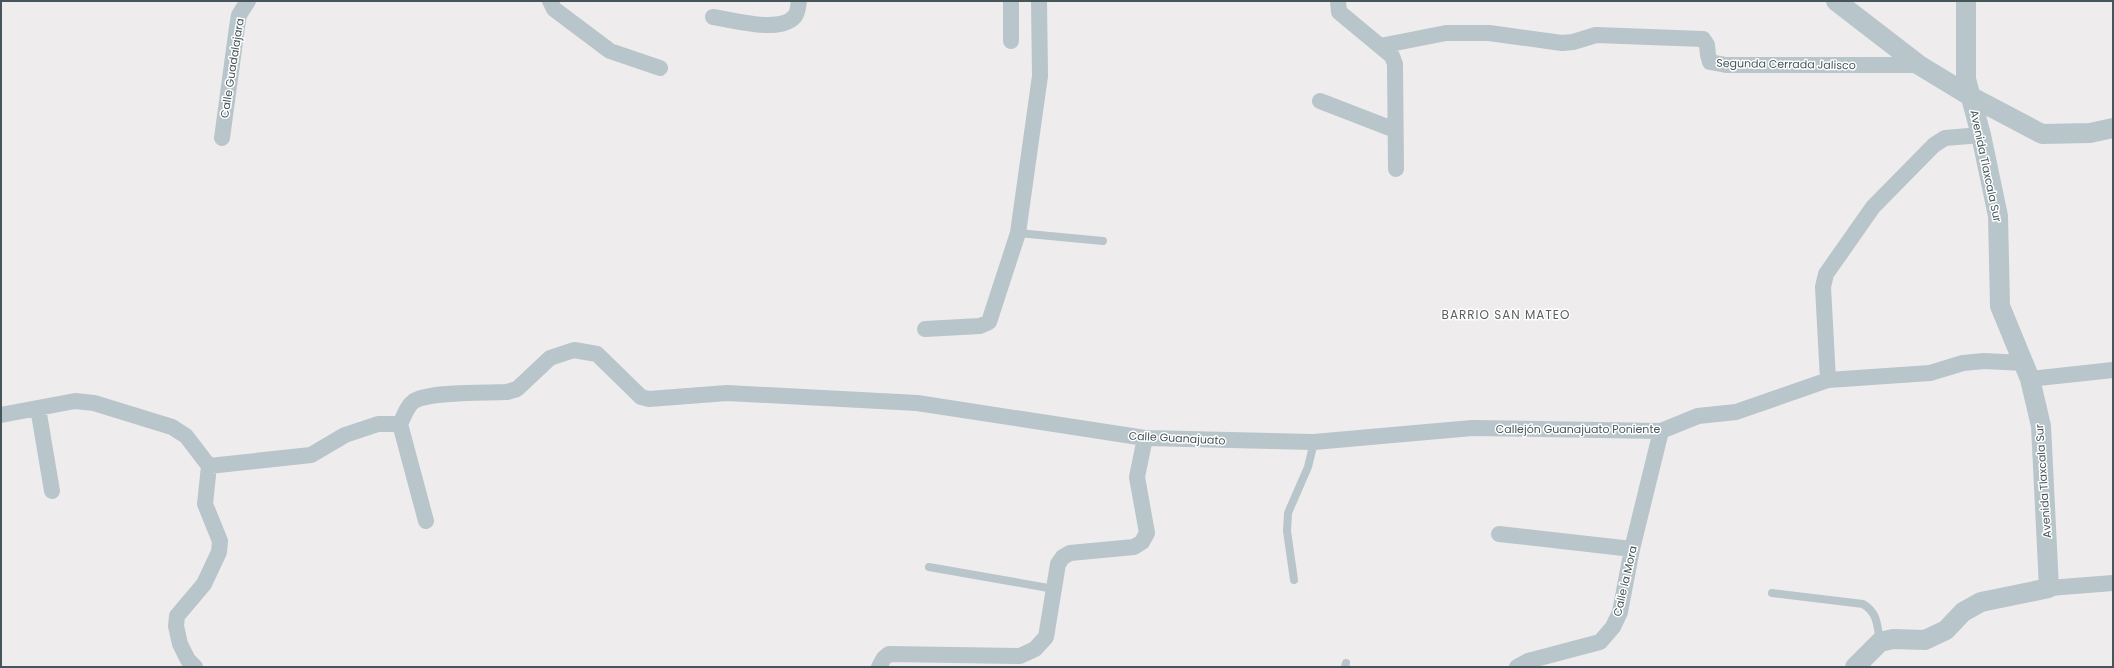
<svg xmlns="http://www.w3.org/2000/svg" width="2114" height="668" font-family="Poppins,sans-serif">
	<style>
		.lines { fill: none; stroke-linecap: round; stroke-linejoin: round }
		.service { stroke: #b8c5ca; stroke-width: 8 }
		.minor { stroke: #b8c5ca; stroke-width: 16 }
		.tertiary { stroke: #b8c5ca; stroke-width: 20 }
		.labels { text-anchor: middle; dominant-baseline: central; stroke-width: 3; stroke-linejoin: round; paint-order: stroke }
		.street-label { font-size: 11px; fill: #45555a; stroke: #fff }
		.neighbourhood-label { font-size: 12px; letter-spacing: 1px; fill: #595f61; stroke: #fff }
	</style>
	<rect width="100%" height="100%" fill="#efeced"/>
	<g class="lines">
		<path class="service" d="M1018,233l85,8
			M929,567l125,22
			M1294,580l-7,-49 1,-18 20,-46 6,-25
			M1772,593l91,11c15,9 14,21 17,38
			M1345,667l1,-4"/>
		<path class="minor" d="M550,1l4,8 56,42 50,17
			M1011,1v40
			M1338,1l1,11 41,34 66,-13h43l73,10 11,-1 23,-7 107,4 4,6 1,10 2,7 16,3h193
			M713,17c21,3 68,17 82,-1 3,-4 3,-10 4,-15
			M1380,46l12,10 3,8 1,105
			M1320,101l75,29
			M222,138l15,-111 2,-12 9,-14
			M925,329l55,-3 9,-4 29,-89 22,-157 -1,-75
			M2030,379l83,-9
			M1828,380l-5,-93 3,-13 47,-67 61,-62 11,-7 36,-3
			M38,408l14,83
			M1,415l74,-14 19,2 78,24 14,9 23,30 102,-11 34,-20 33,-11h22c4,-8 7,-18 14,-23 15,-10 73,-8 93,-9l10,-3 33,-31 24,-8 23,4 44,43 8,2 78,-6 190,10 228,35 169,4 158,-14 189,3 37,-15 38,-4 92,-32 102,-7 33,-10 21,-2 40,2
			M400,424l26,97
			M1499,534l133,15
			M2049,588l64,-5
			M195,667l-7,-7 -8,-16 -4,-18 1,-10 27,-32 15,-32 1,-11 -15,-37 4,-38
			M879,667l5,-9 5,-4 131,2 15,-7 11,-12 12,-73 5,-7 7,-4 64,-6 8,-5 5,-9 -10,-56 8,-39
			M1517,667l11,-6 72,-19 13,-15 7,-15 12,-63 29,-118"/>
		<path class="tertiary" d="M1836,1l83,64 51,31 72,38 48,-1 23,-5
			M1855,667l25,-25 13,-3 32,1 21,-10 17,-18 18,-10 68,-14 -8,-162 -11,-47 -30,-73 -2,-90 -17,-81 -15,-56v-78"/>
	</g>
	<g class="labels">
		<g class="street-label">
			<text transform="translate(1786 64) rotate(1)">Segunda Cerrada Jalisco</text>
			<text transform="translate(232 68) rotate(-81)">Calle Guadalajara</text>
			<text transform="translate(1986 166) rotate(78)">Avenida Tlaxcala Sur</text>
			<text x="1578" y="429">Callejón Guanajuato Poniente</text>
			<text transform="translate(1177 438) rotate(3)">Calle Guanajuato</text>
			<text transform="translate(2043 481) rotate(-94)">Avenida Tlaxcala Sur</text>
			<text transform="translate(1625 581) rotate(-77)">Calle la Mora</text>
		</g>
		<g class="neighbourhood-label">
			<text x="1506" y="314">BARRIO SAN MATEO</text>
		</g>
	</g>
	<rect width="2114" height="668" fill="none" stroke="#45555a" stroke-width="4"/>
</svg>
